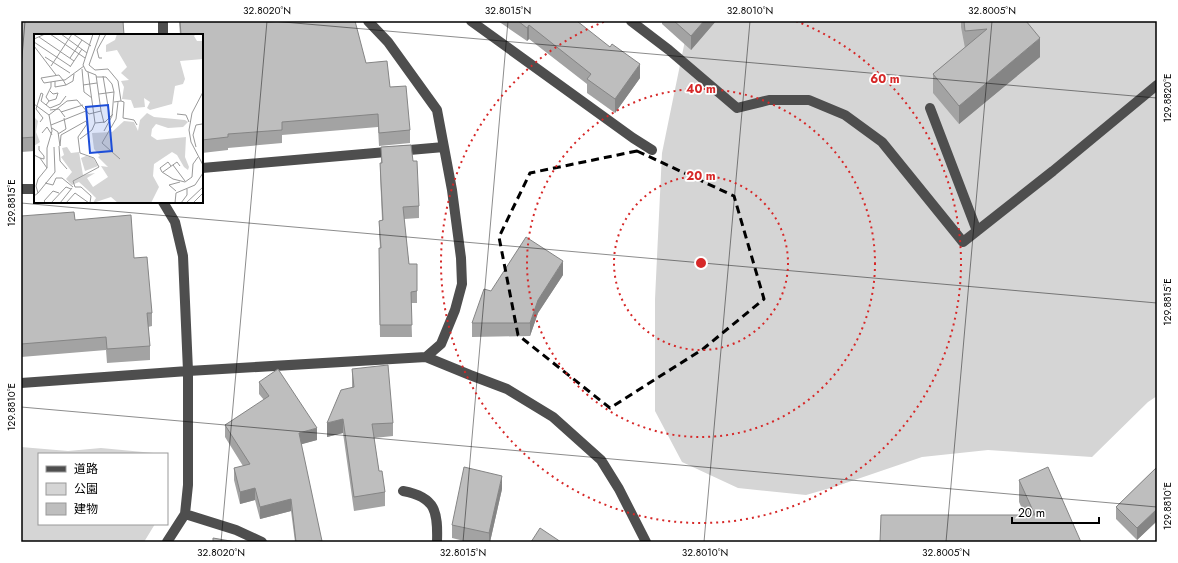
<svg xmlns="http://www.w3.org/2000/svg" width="1178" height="563" font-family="Jost,'Noto Sans JP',sans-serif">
<rect width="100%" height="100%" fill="#fff"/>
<!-- green -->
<path fill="#d5d5d5" d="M689,21H1157V396L1148,402L1092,457L988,450L922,457L834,487L806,495L738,488L682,462L655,411V299L662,153Z
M21,447L68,451L101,448L164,454H39V524H155L144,542H21Z"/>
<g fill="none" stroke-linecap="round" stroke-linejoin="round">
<!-- minor -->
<path stroke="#4e4e4e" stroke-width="10" d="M163,21V35
M471,21L633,138L652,150
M631,21L669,50L737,108L769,100H809L845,115L882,142L963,242L1053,171L1157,85
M930,108L977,231
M202,168L444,147
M21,189H35
M163,202L175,222L183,256L188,371V485L185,514L167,542
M426,357L470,375L507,389L553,417L601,460L619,489L646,542
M21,383L188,371L426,357L441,344L455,310L462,284L461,258L452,190L437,110L388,42L368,21
M403,491C436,497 438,512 437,542
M185,514L236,530L262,542"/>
</g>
<!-- wall -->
<path fill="#a3a3a3" d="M21,21L35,35V151L21,152Z
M179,21H268V22L366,63L390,87L410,130V143L379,146L378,127L282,135V143L228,148V150L202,153V35H180Z
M498,21H577L640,78L615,113L587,93V84L529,39L527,41Z
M662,21H716L691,50L662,24Z
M961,21H1026L1040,57L959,124L933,93V74L965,48L961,27Z
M381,147L413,161L419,206V218L404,219L409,264H417V303H411L412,337H380L379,260L380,248L379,232V221L382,220L380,175V163H381Z
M21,216L75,220L134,258L152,313V326L148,327L150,346V360L107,363L106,350L21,357Z
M563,275L538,313L530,336L472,337V323L491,291Z
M352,369L393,423V436L374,438L379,471L385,492V506L354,511L343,433L327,437L352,388Z
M259,382L317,440L301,444L322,542H295L291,511L260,519L255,500L240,504L234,480V468L243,466L225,437V425L264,400L259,394Z
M1157,467V521L1137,540L1116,519V507Z
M1019,480L1081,542L1025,515L1019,502Z
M502,489L490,542H468L452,538V525Z"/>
<!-- shaded-wall -->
<path fill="#858585" d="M704,21H716L691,50V36Z
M529,25V39L527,41V28Z
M1040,38V57L959,124V106Z
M640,64V78L615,113V99Z
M563,261V275L538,313L530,336V323L538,300Z
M343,419V433L327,437V423Z
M317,428V440L299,445V433Z
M502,476V489L490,542H489V533Z
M255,488V500L240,504V492Z
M291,499V511L260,519V507Z
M1157,509V521L1137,540V528Z"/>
<!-- building -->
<path fill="#bebebe" stroke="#858585" d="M21,21H123L124,35H35V137L21,138Z
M180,21H268V22L283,21H355L366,63L387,61L390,87L406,86L410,130L379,133L378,114L282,122V130L228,134V137L202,140V35H181Z
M518,21H577L610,47L612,44L640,64L615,99L587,79L591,74L529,25L527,28Z
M674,21H704L691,36Z
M964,21H1026L1040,38L959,106L933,74L987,29L965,31Z
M411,145L413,161H417L419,206L403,207L409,264H417V291L411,292L412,325H380L379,248H381L379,221L383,220L380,163H382L381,147Z
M74,212L75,220L131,215L134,258L147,257L152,313H147L150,346L107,349L106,337L21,344V216Z
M526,237L563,261L538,300L530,323H472L484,289L491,291Z
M388,365L393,423L372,424L379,471H382L385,492L354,497L343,419L327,423L341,390L354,387L352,369Z
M278,369L317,428L299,433L322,541L310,542H296L291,499L260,507L255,488L240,492L234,468L250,464L225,425L269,396L259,382Z
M464,467L502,476L489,533L452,525Z
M1048,467L1081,542H880L881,515H1035L1019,480Z
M1157,467V509L1137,528L1116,507Z
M540,528L561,542H531Z
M213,538L236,542H213Z"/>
<!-- marked area -->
<path fill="none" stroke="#000" stroke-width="3" stroke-dasharray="8 5" stroke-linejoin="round" d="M637,151L734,196L764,299L703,349L610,408L518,335L499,237L530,173Z"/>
<!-- ticks -->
<path fill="none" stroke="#000" stroke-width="1" stroke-opacity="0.45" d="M272,21L1157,98M21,69L25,21M21,203L1157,303M21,407L1157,507M221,542L267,21M463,542L508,21M704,542L750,21M946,542L992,21"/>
<!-- distance rings -->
<g fill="none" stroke="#d62828" stroke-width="2" stroke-dasharray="2 4">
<circle cx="701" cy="263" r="87"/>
<circle cx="701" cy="263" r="174"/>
<path d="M796 21A260 260 0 1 1 606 21"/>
</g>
<!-- overview -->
<g transform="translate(34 34)">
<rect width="169" height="169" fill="#fff"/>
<path d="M83,0H162L160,2L163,7H169V25L146,27L151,45L149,50L141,52L138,70L116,76L113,74L116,68L110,64L111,73L100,74L97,66L88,65L90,53L87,47L95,46L87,39L93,33L83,16L72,18V11L81,6ZM113,79L120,83L151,86L154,88L149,93L134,94L122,90L118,95L117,102L123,106L152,103L151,123L155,133L154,136L150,133L143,121L138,118L120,130L119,142L125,153L117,169H84L77,163L59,169L62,164L57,159L45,148L38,151L32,145L38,138L27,123L30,121L28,114L33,113L37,119L45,118L49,141L61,139L53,144L59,153L74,143L67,132L74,133L64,123L66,122L60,115L58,99L78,98L90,87L100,88L104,97L106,86ZM0,83L4,87L2,98L6,108L0,112ZM52,122L59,124L64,132L51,137L47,124Z" fill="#d5d5d5"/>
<path fill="none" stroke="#999" stroke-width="1" d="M16,0L51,24M27,0L53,19M39,0L57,12M66,0L55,31L61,36L74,35L84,47L87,67L80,68M5,3L40,27M0,5L11,0M0,8L36,32M0,12L22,41M11,23L36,39M36,24L48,6M68,24H65L63,16L72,0M17,32L38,0M36,33L48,15M48,35L50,58L58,64M54,38L61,89L71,88L79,80M69,42L76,84M62,43H72L78,50L80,58L78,82L70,97M21,47V53L32,51L39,47L40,40M32,51L29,46L25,41L7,44L10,49L29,46H31L50,32M49,51L63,49M169,58L158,79L155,96L157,108L169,131M65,60L80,58M15,67L12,63L17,53V48M87,67L90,68L89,84L100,86L103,91M84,68L82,85L68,109L86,125M0,70L15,81L18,97L13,114V134L4,145L2,152L4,159L0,162M12,71L15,67L22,65L24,59L19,60L16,57M16,76L25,75L31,83M67,77L70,89M27,78L49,71M143,80L152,81L155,88M15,81L33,67L43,66L55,80L67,77L62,41L52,37L49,31L59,0M169,82V98M6,88L9,84L2,75L7,59L9,60L7,67L16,74L26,70L32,62M17,91L52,77M18,94L24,98L26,112L27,101L52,87L53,90L44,103L46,119L60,124L65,133L39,147L41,153H47L57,162L56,169M8,99L13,93L18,101M24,100L32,95L30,84M46,105L58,96L61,89M5,112V116L10,122V125L6,124M25,112L26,127L33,135M162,113L159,101L162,91L168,90M0,121L6,124L13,134M139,131L151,147M137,132L134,128L126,134L128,138L139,145L151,148L158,143L159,130L164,123M129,138L143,128L146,132M11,149L19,151L22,144H28L39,153M142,157L135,151L146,148M4,159L21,138L20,113M12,169L10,167L19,157L25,159M17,169L32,153L37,155M26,169L38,154M32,169L41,159L55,169M141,169L142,159L161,151L169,139M147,169L153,161V155M152,169L169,153M159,169L169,159"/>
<path fill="#1d4ed8" fill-opacity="0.15" stroke="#1d4ed8" stroke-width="2" d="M74,71L78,117L56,119L52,73Z"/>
<rect width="169" height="169" fill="none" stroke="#000" stroke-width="2"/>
</g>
<circle cx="701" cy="263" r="6" fill="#d62828" stroke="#fff" stroke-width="2"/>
<g font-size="12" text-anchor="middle" font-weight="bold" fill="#d62828" stroke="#fff" stroke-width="3.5" stroke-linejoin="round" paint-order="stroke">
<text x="885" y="83">60 m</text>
<text x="701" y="93">40 m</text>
<text x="701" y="180">20 m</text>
</g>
<!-- border -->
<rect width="1178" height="563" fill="none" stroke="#ffffff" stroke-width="44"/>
<!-- legend -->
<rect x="38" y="453" width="130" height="72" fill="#ffffff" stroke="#999999"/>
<rect x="46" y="466" width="20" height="6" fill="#4e4e4e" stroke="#999999"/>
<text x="74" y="473" font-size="12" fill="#000000">道路</text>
<rect x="46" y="483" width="20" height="12" fill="#d5d5d5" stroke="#999999"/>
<text x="74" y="493" font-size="12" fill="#000000">公園</text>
<rect x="46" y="503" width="20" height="12" fill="#bebebe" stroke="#999999"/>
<text x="74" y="513" font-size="12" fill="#000000">建物</text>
<!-- scale -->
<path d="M1012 517v6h87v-6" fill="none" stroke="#000000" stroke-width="2"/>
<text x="1018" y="517" font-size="12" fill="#000000" stroke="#ffffff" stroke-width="3" paint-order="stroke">20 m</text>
<rect x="22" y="22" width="1134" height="519" fill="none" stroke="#000" stroke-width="1.5"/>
<g font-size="10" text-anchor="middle" fill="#000">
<text x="267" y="14">32.8020°N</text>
<text x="508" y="14">32.8015°N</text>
<text x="750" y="14">32.8010°N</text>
<text x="992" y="14">32.8005°N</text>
<text transform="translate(1167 98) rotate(-90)" y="4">129.8820°E</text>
<text transform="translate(11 203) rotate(-90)" y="4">129.8815°E</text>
<text transform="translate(1167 302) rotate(-90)" y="4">129.8815°E</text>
<text transform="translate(11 407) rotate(-90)" y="4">129.8810°E</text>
<text transform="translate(1167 506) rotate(-90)" y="4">129.8810°E</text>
<text x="221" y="556">32.8020°N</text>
<text x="463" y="556">32.8015°N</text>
<text x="705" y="556">32.8010°N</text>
<text x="946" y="556">32.8005°N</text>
</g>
</svg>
